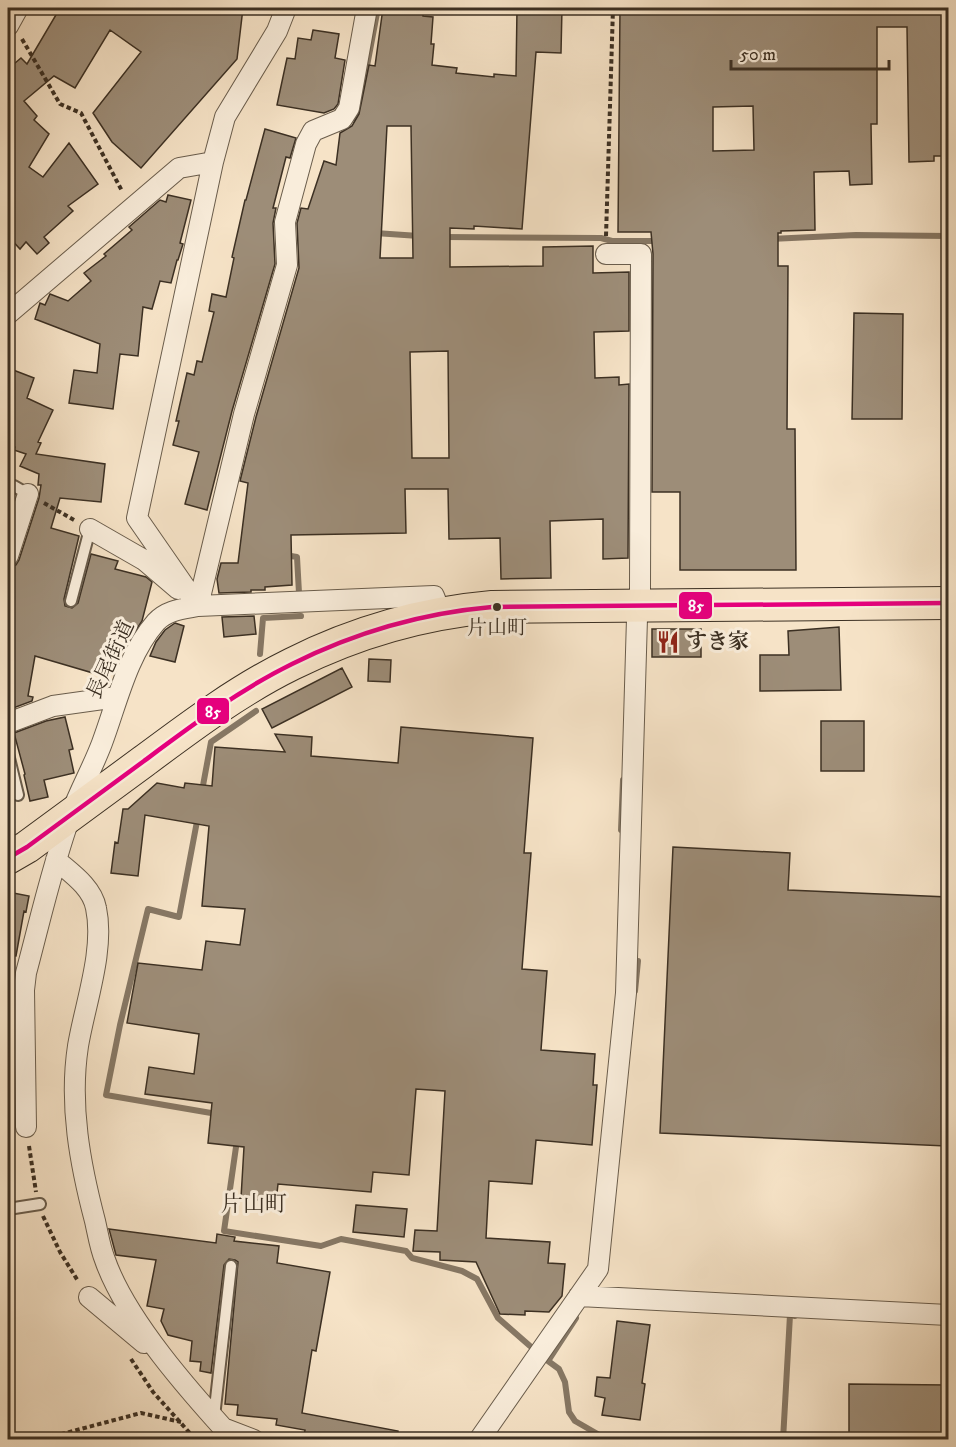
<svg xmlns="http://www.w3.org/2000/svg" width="956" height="1447" font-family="'IM FELL DW Pica','Noto Serif JP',serif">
<rect width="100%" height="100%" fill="#f6e3c7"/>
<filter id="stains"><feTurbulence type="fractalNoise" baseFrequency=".00333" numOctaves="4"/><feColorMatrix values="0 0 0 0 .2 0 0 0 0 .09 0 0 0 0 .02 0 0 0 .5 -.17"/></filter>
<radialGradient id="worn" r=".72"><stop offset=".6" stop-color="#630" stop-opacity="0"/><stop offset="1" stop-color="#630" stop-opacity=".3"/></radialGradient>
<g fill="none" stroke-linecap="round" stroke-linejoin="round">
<!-- stream -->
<path stroke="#867764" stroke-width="6" d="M356,124L378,8
M375,233L419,236
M444,237L601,238L612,241H658
M770,239L856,235L948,236
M285,555L297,557L299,593
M260,654L263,618L301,616
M202,791L211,742L256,711
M198,816L179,917L148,909L120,1025L106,1095L217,1114
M621,830L623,780
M635,991L638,961
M237,1140L224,1231L321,1246L341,1239L406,1251L412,1258L462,1271L477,1279L498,1318L530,1346
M544,1358L559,1369L565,1382L569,1412L575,1421L608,1440
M548,1361L576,1318
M783,1440L790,1315L795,1316"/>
</g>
<!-- building -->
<path fill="#9d8d78" stroke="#3c3023" stroke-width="1.5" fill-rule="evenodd" d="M60,8H243L237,59L141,168L112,142L93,113L141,52L110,30L75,88L54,76L24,101L37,116L34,120L49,134L29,167L43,177L69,143L98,184L68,206L73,211L44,237L49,243L37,254L26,242L20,249L8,236V69L21,58L27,64Z
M383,8L423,11V16L433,17L431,44H434L432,65L457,68L456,73L494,77V74L516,76L517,9L562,8L561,53L536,52L522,229L474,226V229L450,228V267L543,266V247L593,246V273L629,272V331L594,332L595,378L619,377V385L629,384L628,558L603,559V519L550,521L551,578L501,579L500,538L449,539L448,489H405L406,533L291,535L292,585L265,587V590H251V592L219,593L217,579L221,563H238L248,483L240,481L256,417L299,268L297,223L301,208L308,209L324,161L336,165L340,133L352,126L359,114L369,65L375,66ZM387,126H411L413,258H380ZM448,351L449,458H412L410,352Z
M620,8H948V156H934V161L909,162L907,27H877V124H871L872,184L850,185L849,171L814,172L815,230L781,231V233H778V266H788L787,429H795L796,570H680V492H652L653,254L651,232H618ZM753,106L754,150L713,151V107Z
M313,30L339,34L335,58L345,60L338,104L334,109L324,113L277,105L287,58L295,59L298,38L311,40Z
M265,129L296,138L290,158L286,157L273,208H276L273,223L275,264L232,411L207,510L185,504L199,452L173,445L179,421H176L187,373L194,375L197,361L202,362L214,312L209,311L212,294L226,297L234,258L232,257L245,200H246Z
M168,195L191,200L180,243L183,244L178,260H177L171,283L160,281L152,309L143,307L138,356L120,354L113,409L69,403L74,370L97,373L100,344L35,319L40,303L45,305L50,294L68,301L91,281L84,273L106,256L104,254L132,230L129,227L160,200L166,202Z
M854,313L903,314L902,419H852Z
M8,368L34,378L27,398L53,410L38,442L41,443L36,454L105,464L101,502L60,498L51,528L79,536L64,599L65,606L72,608L78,603L91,554L118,561L115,569L146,577L152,582L142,621L129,641L120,638L109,675L94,671L93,673L35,656L28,696L33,697L32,701L8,710V625L11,607H8V568L16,565L19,560L39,498L41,485H38L39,474L20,466L26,454L14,450L15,447L8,443Z
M254,616L256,634L224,637L222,617Z
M175,623L184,626L175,662L150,656L156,642L165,630Z
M839,627L841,690L760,691V655H789L788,631Z
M652,629H701V657H652Z
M369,659L391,660L390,682L368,681Z
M342,668L352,687L272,728L262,709Z
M65,717L73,749L69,750L74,773L44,780L48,797L30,801L24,775L25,774L14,733L46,721Z
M821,721H864V771H821Z
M401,727L533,738L524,853H531L522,969L547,971L541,1050L595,1054L593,1085H597L592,1145L536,1140L532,1184L489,1181L486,1238L550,1242L548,1263L565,1264L562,1296L549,1312L525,1311V1315L500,1314L476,1262L440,1260V1252L413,1251L415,1230L437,1231L445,1091L416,1089L409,1175L373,1172L371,1192L278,1184L276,1202L241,1198L244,1147L208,1143L212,1103L145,1094L149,1067L194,1074L199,1034L127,1023L138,963L202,970L206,941L240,945L245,909L202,906L209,826L145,815L138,876L111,873L115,842L118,843L123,809H128L157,783L184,788L185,783L212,786L215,747L285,752L275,734L312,737L311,756L398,763Z
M673,847L790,853L788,890L948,897V1096L946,1146L660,1133Z
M8,892L29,896L26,912L24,911L16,956L8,955Z
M356,1205L407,1209L404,1237L353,1232Z
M109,1229L216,1243L217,1234L235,1237L234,1241L279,1246L277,1263L330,1272L316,1351L312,1350L302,1413L398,1431L397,1440H303L305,1430L276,1425L277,1419L237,1415L238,1405L225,1404L238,1262L235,1260L229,1259L224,1265L211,1373L200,1371L201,1362L190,1361L192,1341L168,1335L161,1321L164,1309L147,1306L156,1260L116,1255Z
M617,1321L650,1325L642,1383L645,1384L640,1420L602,1415L605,1398L595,1396L597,1377L610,1378Z
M849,1384L948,1385V1440H849Z"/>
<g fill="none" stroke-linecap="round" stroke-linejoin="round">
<!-- service casing -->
<g stroke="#6a5d4c" stroke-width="14">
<path id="service" d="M14,486L28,494
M71,601L90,529
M8,754L18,795
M8,1209L40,1204
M214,1417L231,1266"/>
</g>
<!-- minor casing -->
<g stroke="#6a5d4c" stroke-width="22">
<path id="minor" d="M8,26L18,8
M8,314L179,168L213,162
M90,529L144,560L178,589
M8,556L28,494
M198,606L137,518L213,162L225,117L277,31L286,8
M198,606L244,414L287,265L285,222L306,144L313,131L342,119L349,108L367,8
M8,723L53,706L117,697
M56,860C71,873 92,887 96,908C105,950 85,1004 78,1046C69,1105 80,1164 95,1221C98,1234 100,1248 105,1260C126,1320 191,1393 234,1440
M24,990L26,1127
M8,995L24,990L26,973C40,921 52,866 71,814C80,790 93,767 102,743C117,703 127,655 156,622C167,610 182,609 198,606L434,596L441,614
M579,1296L948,1315
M89,1297L144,1343
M223,1428L254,1440
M479,1440L598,1269L626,993L637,618L640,589L641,254H606"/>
</g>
<!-- primary casing -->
<g stroke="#3c3023" stroke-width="34">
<path id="primary" d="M8,858L27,847C66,818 105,790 144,761C191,726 239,690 292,664C354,633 423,613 492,607L948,603"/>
</g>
<!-- path -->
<path stroke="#3c3023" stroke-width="4" stroke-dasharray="4.5 3" stroke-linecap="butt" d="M22,39L60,104L81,113L122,191
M606,236L613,8
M44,503L74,520
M29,1146L36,1192
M43,1216L60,1252L78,1281
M131,1359L153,1392L196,1440
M39,1440L141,1413L181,1422"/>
<!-- service -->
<use href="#service" stroke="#f9eddb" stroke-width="10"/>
<!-- minor -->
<use href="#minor" stroke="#f9eddb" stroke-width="20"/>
<!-- primary -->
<use href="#primary" stroke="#f6e3c7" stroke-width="32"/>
<!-- bus-1 casing -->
<g stroke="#f9eddb" stroke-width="9">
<path id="bus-1" d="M8,858L27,847C66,818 105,790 144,761C191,726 239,690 292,664C354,633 423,613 492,607L948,603"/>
</g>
<!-- bus-1 -->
<use href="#bus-1" stroke="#e5007d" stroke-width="4.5"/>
</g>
<!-- icons -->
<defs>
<g id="restaurant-bare" transform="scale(1.8)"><path d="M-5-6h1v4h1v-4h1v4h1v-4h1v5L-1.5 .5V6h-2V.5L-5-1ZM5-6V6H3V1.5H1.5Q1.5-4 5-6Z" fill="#8f2418" stroke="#f9eddb" stroke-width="2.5" paint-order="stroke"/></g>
</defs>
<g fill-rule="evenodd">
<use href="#restaurant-bare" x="668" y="642"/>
</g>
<!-- markers -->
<circle fill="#3c3023" stroke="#f9eddb" stroke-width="2" cx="497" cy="607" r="5"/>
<g text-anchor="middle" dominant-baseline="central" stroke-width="6" stroke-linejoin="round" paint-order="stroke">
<!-- bus labels -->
<g font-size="20" fill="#3c3023" stroke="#f9eddb">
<text x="497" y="628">片山町</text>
</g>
<!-- poi labels -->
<g font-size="21" font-weight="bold" fill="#3c3023" stroke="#f9eddb" text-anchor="start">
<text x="686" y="642">すき家</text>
</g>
<!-- street labels -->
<g font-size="21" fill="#3c3023" stroke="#f9eddb">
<text transform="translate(111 660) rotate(-65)">長尾街道</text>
</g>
<!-- neighbourhood labels -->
<g font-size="22" fill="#3c3023" stroke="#f9eddb">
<text x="254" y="1204">片山町</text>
</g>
</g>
<g stroke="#f9eddb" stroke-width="2">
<rect x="678" y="591" width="35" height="29" rx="6" fill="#e5007d"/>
<rect x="196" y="697" width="34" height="28" rx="6" fill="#e5007d"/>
</g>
<g font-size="16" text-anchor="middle" font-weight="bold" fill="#fff">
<text x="696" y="611">85</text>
<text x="213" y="717">85</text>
</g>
<!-- margin -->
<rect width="956" height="1447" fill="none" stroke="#f6e3c7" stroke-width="30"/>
<rect x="9" y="9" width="938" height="1429" fill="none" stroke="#3c3023" stroke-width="3"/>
<rect x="15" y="15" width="926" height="1417" fill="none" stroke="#3c3023" stroke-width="1.5"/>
<!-- scale -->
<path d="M731 60v9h158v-9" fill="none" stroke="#3c3023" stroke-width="3"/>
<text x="740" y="60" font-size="18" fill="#3c3023" stroke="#f9eddb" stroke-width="4.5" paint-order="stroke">50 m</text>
<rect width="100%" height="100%" filter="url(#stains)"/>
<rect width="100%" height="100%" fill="url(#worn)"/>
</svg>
